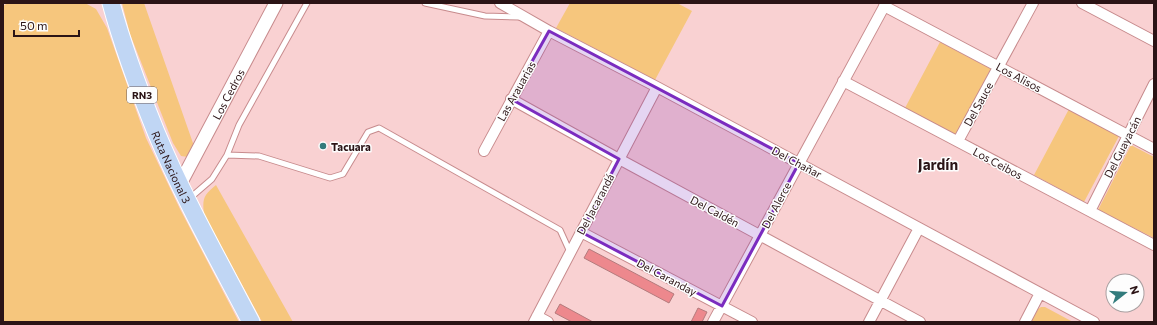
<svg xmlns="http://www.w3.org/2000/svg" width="1157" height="325" font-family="Commissioner,sans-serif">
<rect width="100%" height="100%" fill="#f9d1d2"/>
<!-- green -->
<path fill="#f6c67d" d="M8,3H85L96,9L107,28L146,138L180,209L239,322H3V6Z
M122,3H144L194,146L188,157L181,156L173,143L130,34Z
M570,3H677L692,11L655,80L556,28Z
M940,42L991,69L956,135L905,108Z
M1069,109L1119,136L1084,202L1034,175Z
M1131,145L1154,157V238L1098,210Z
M216,185L293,322H262L204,214C202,198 204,195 216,185Z
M1041,307H1045L1073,322H1031L1038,309Z"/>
<!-- building -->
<path fill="#ed888d" stroke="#b47a7c" d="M589,249L674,294L669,303L584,258Z
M560,304L593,322H572L555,313Z
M698,308L707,312L702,322H691Z"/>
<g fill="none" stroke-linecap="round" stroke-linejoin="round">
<!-- service casing -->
<g stroke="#c78b8d" stroke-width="7">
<path id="service" d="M425,3L485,16L520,17
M227,155L239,125L307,3
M190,198L212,179L227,155L259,156L330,178L343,174L368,132L379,128L560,230L570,252"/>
</g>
<!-- minor casing -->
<g stroke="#c78b8d" stroke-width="12">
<path id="minor" d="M500,3L549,31L657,87L1094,322
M1082,3L1154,41
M884,6L1154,149
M843,81L1154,245
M511,99L619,159L920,322
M958,141L1033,3
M484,151L549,31
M1090,211L1154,84
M581,232L752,322
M537,316L548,322
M534,322L657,87
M713,322L886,3
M869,322L919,228
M1025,322L1040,293"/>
</g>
<!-- tertiary casing -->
<g stroke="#c78b8d" stroke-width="15">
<g id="tertiary">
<path id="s1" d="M180,184L276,3"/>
</g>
</g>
<!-- trunk casing -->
<g stroke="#fff" stroke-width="19">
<g id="trunk">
<path id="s2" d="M111,3C123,47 139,90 156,132C183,197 218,259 251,322"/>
</g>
</g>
<!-- service -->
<use href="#service" stroke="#fff" stroke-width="5"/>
<!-- minor -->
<use href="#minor" stroke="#fff" stroke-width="10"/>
<!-- tertiary -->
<use href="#tertiary" stroke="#fff" stroke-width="13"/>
<!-- trunk -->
<use href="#trunk" stroke="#c0d6f4" stroke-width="17"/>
</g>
<!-- marked area -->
<path fill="#7b2cbf" fill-opacity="0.2" stroke="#7b2cbf" stroke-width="3" stroke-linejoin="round" d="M549,31L799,163L722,306L581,232L619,159L511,99Z"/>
<!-- markers -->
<circle fill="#327b7c" stroke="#fdfdfd" stroke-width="1.5" cx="323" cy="146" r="4"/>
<g text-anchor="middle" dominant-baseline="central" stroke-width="3" stroke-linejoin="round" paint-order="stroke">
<!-- shield labels -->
<rect fill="#fdfdfd" stroke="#6a5a5b" stroke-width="1" x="127" y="87" width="30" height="16" rx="3"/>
<g font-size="10" font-weight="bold" fill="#2b1416">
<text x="142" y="95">RN3</text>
</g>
<!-- street labels -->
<g font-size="11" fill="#2b1416" stroke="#fdfdfd">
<text transform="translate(1019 77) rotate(28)">Los Alisos</text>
<text transform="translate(516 91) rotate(-61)">Las Arauarias</text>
<text stroke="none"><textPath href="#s1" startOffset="102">Los Cedros</textPath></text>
<text transform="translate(978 104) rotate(-61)">Del Sauce</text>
<text transform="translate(1122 147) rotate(-63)">Del Guayacán</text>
<text transform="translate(797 162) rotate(28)">Del Chañar</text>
<text transform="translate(998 163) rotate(28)">Los Ceibos</text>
<text stroke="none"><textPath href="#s2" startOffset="175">Ruta Nacional 3</textPath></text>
<text transform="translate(595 204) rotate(-62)">Del Jacarandá</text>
<text transform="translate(776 205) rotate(-62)">Del Alerce</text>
<text transform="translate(715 211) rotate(28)">Del Caldén</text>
<text transform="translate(667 277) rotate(28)">Del Caranday</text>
</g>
<!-- poi labels -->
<g font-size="11" font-weight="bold" fill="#2b1416" stroke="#fdfdfd" text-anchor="start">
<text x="331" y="146">Tacuara</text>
</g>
<!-- district labels -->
<g font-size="15" font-weight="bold" fill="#2b1416" stroke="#fdfdfd">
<text x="938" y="164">Jardín</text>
</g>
</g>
<!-- border -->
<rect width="1157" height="325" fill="none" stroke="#2b1416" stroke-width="8"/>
<!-- north arrow -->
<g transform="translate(1125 293) rotate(73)"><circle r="19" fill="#fdfdfd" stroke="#a9a0a1"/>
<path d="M0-3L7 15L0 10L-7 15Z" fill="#327b7c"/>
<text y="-6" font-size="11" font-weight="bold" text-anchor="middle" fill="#2b1416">N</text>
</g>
<!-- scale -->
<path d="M14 30v6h65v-6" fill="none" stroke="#2b1416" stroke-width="2"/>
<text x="20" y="30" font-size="12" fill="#2b1416" stroke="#fdfdfd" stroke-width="3" paint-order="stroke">50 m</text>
</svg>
